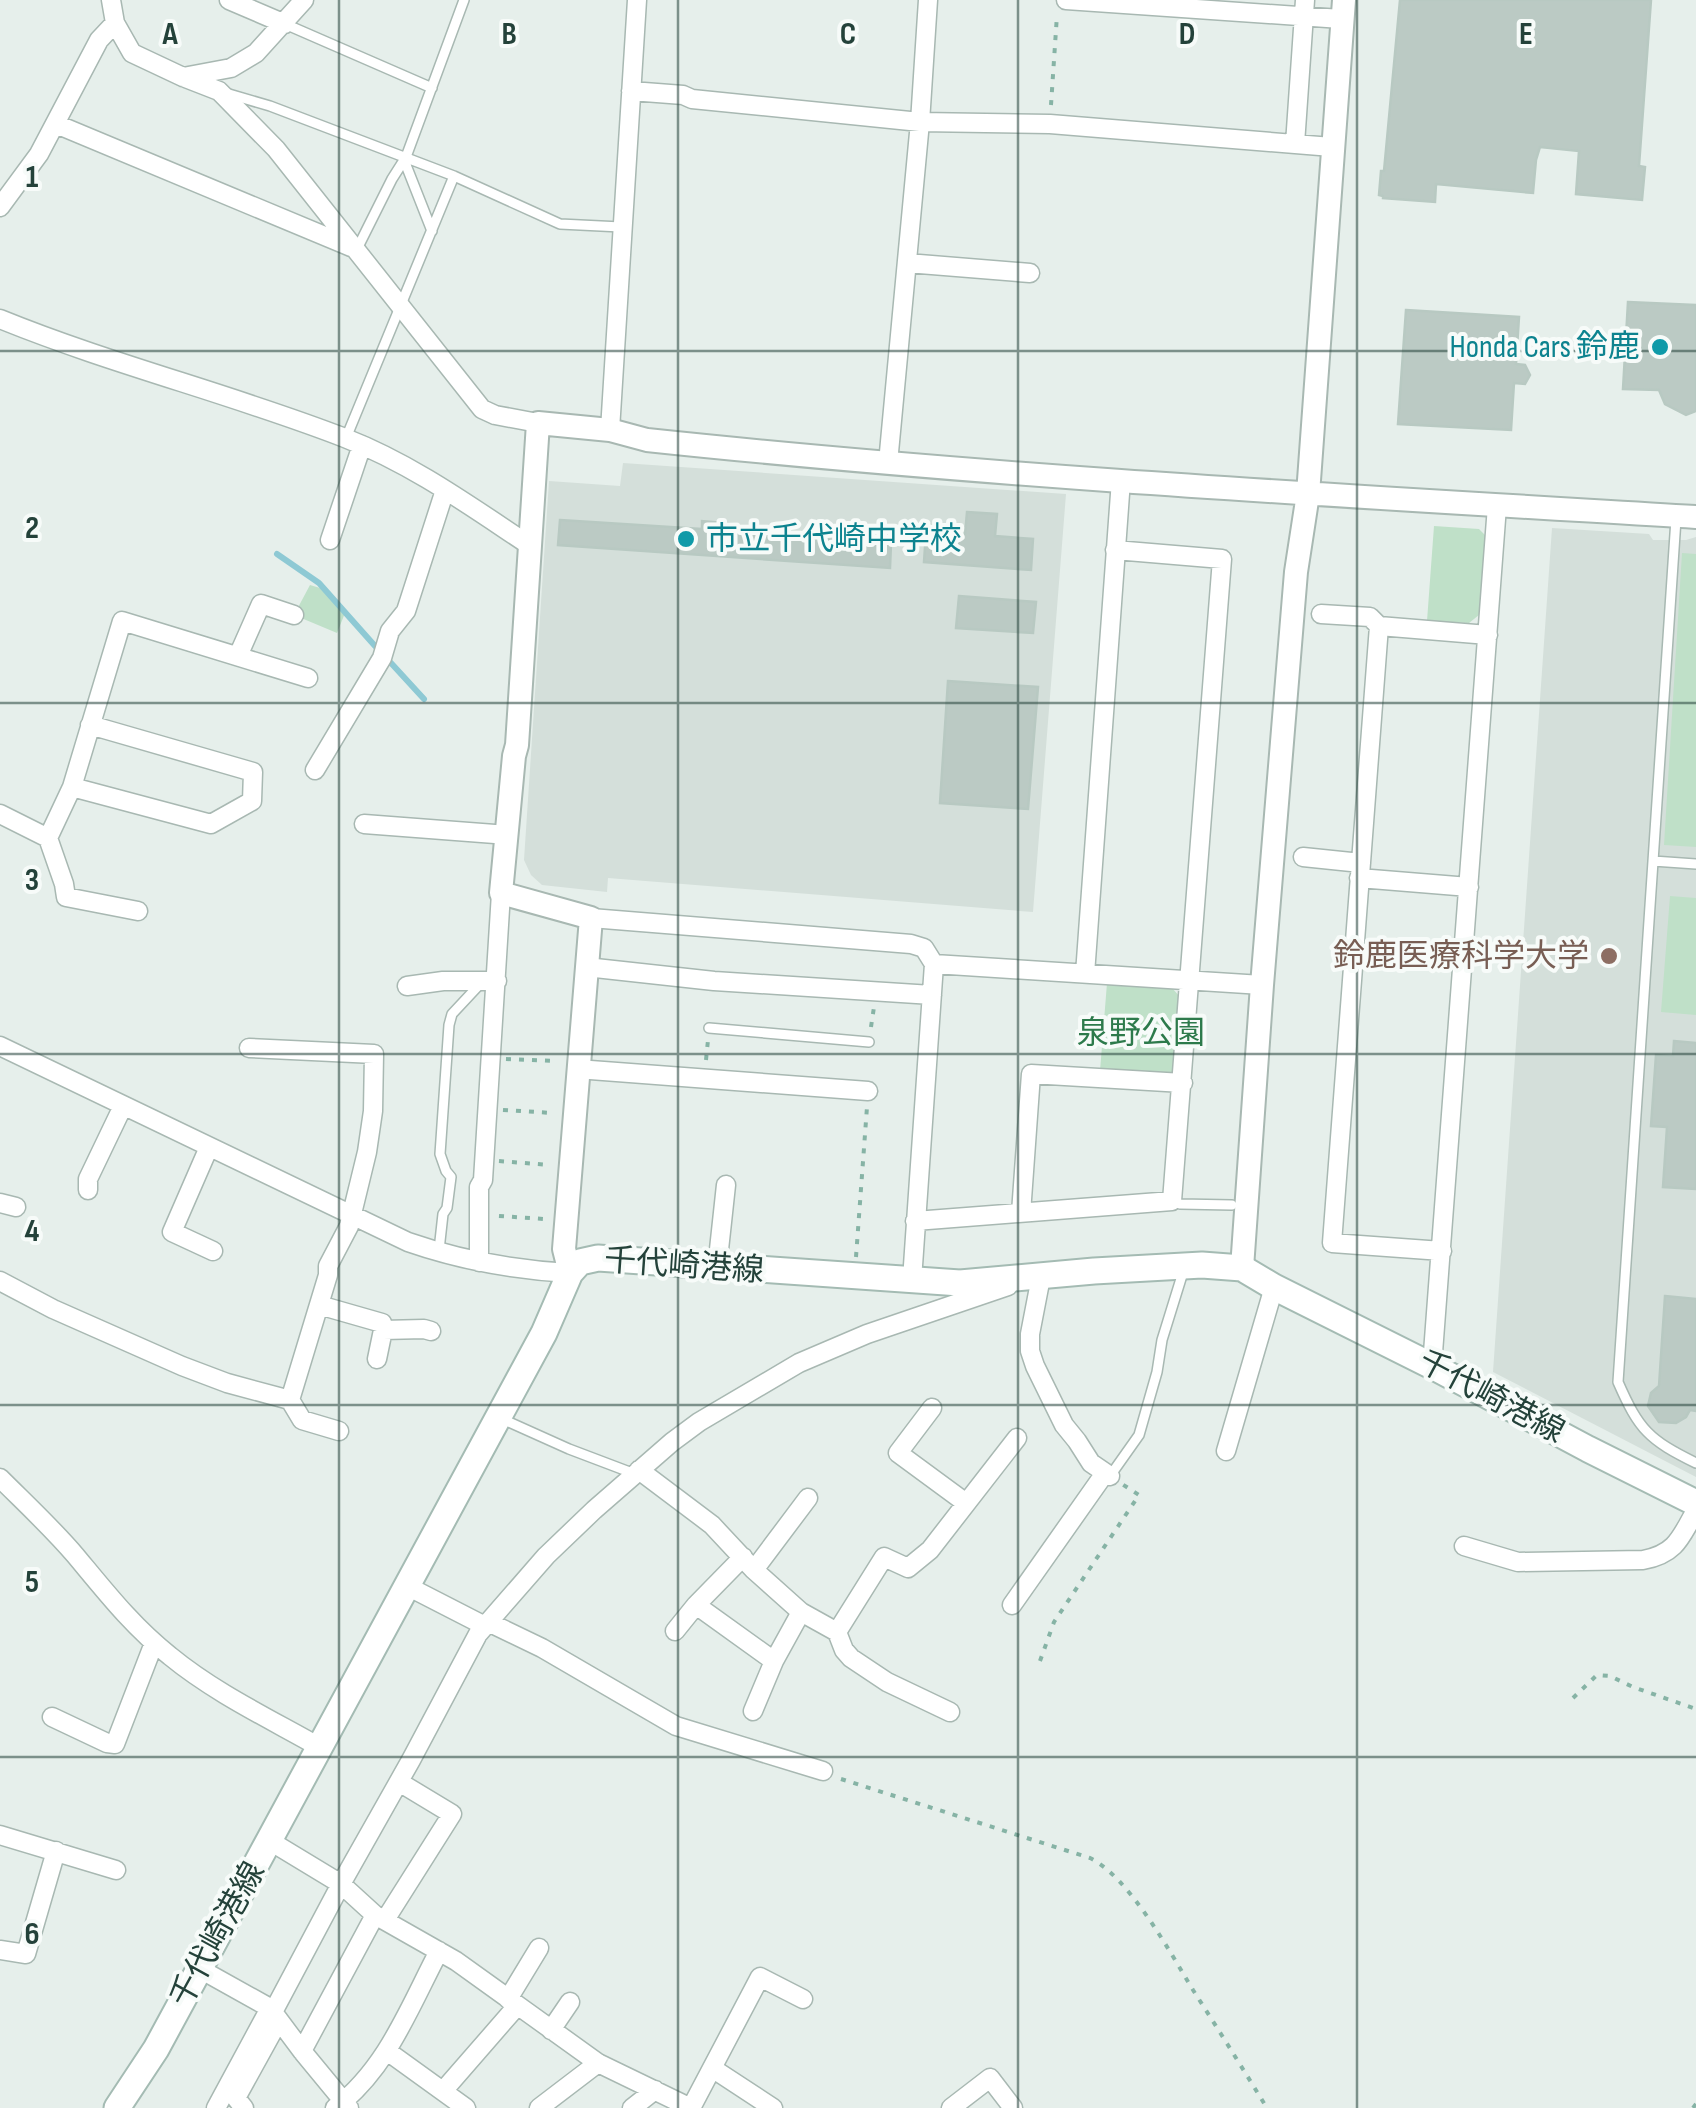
<svg xmlns="http://www.w3.org/2000/svg" width="1696" height="2108" font-family="'Sofia Sans Condensed','Noto Sans JP',sans-serif">
<rect width="100%" height="100%" fill="#e6efeb"/>
<!-- built -->
<path fill="#d4dfda" d="M623,463L1066,494L1033,912L608,878L607,892L542,885L531,875L524,860L549,481L620,486Z
M1552,528L1649,534L1653,540H1686L1696,537V1477L1493,1372Z"/>
<!-- green -->
<path fill="#bfe0c8" d="M1434,526L1479,529L1486,536L1479,615L1469,623L1427,621Z
M1682,553L1696,554V847L1664,845Z
M310,585L320,588L345,613L337,633L294,615Z
M1670,896L1696,898V1015L1661,1012Z
M1107,983L1172,988L1181,998L1177,1067L1168,1075L1100,1071Z"/>
<g fill="none" stroke-linecap="round" stroke-linejoin="round">
<!-- stream -->
<path stroke="#8ec9d4" stroke-width="6" d="M277,554L319,583L375,646
M391,663L424,699"/>
</g>
<!-- building -->
<path fill="#bbcac4" stroke="#b8c9c2" stroke-width="2.5" d="M1400,0H1651L1639,166L1645,167L1642,200L1576,194L1579,151L1540,147L1536,160L1533,193L1436,184L1435,202L1383,198V196L1379,195L1381,171H1384Z
M1628,302L1696,305V411L1686,415L1665,404L1659,390L1623,389Z
M1406,310L1519,317L1516,364L1525,365L1530,375L1525,384L1514,383L1511,430L1398,424Z
M967,512L997,514L995,536L1033,539L1031,570L924,562L926,532L965,535Z
M560,520L702,529V521L736,524V533L891,544L890,568L558,545Z
M959,596L1036,602L1033,633L956,628Z
M948,681L1038,687L1028,809L940,803Z
M1674,1041L1696,1043V1189L1663,1187L1667,1127L1651,1126L1656,1055L1673,1056Z
M1665,1296L1696,1299V1411L1690,1410L1686,1417L1676,1423L1659,1422L1648,1406L1651,1393L1659,1386Z"/>
<g fill="none" stroke-linecap="round" stroke-linejoin="round">
<!-- service casing -->
<g stroke="#a8b8b2" stroke-width="12">
<path id="service" d="M285,24L432,88
M229,94L270,106L454,176L560,224L621,227
M404,160L432,231
M357,249L392,179L406,157L464,0
M346,438L454,176
M1676,519L1618,1382C1639,1430 1649,1440 1696,1463
M1653,861L1696,864
M709,1028L869,1042
M1172,1201L1180,1204L1232,1205
M439,1250L443,1214L447,1208L451,1177L446,1171L440,1154L449,1025L452,1014L481,983
M502,1419L569,1449L635,1474
M1110,1476L1139,1435L1157,1372L1162,1340L1184,1269"/>
</g>
<!-- minor casing -->
<g stroke="#a8b8b2" stroke-width="21">
<path id="minor" d="M111,0L115,23L132,53L183,77L219,91L276,149L482,409L495,415L538,423
M229,0L285,24
M1066,0L1341,19
M183,77L231,68L256,53L304,0
M631,91L683,95L692,99L920,122L1050,124L1332,147
M56,124L351,247
M1295,144L1305,0
M0,207L39,154L99,40L115,23
M907,263L1030,273
M0,319C113,365 232,394 345,438C412,464 470,506 529,545
M610,430L637,0
M888,463L920,122L928,0
M330,540L362,445
M1321,614L1370,617L1379,626
M238,656L261,604L294,615
M315,770L382,658L390,631L406,611L445,490
M72,787L211,824L252,801L253,772L90,725
M0,814L48,838L72,787L122,621L308,678
M364,824L508,835
M48,838L64,884L66,897L138,911
M1303,857L1361,863
M1359,878L1469,887
M591,918L911,944L924,948L934,964
M586,967L714,981L932,995
M1085,974L1121,480
M407,986L443,981H497
M0,1046L408,1242C460,1260 515,1270 570,1273
M249,1048L374,1054L373,1111L367,1152L349,1226L328,1266V1275L290,1400
M577,1069L868,1091
M209,1147L172,1232L213,1251
M88,1190V1179L123,1106
M0,1203L16,1207
M1021,1213L1031,1074L1183,1083
M915,1221L1172,1201L1222,559L1115,550
M1442,1251L1332,1243L1379,626L1488,635
M479,1262V1187L483,1180L501,893
M717,1268L726,1185
M1041,1277L1030,1334V1351L1035,1366L1064,1425L1077,1441L1091,1463L1110,1476
M912,1280L934,964L1262,985
M0,1281L53,1309L182,1366L227,1383L290,1400L302,1420L339,1431
M319,1305L382,1323L383,1330L424,1329L431,1331
M377,1359L383,1330
M1432,1366L1497,506
M932,1408L898,1453L966,1503
M1226,1451L1274,1287
M639,1470L712,1525L754,1570L801,1612L837,1632L844,1650L851,1658L887,1682L950,1712
M0,1478C25,1503 52,1528 75,1555C105,1591 133,1627 170,1656C215,1693 270,1719 321,1748
M1464,1546L1518,1562L1643,1560C1676,1554 1681,1537 1696,1510
M743,1557L696,1605L774,1661
M754,1570L808,1498
M407,1586L485,1626
M1012,1605L1105,1473
M488,1622L542,1648L676,1726L823,1771
M675,1631L696,1605
M837,1632L884,1557L908,1568L930,1550L1017,1438
M753,1711L774,1661L801,1612
M52,1717L107,1743L115,1744L154,1643
M0,1835L116,1870
M270,1841L341,1884L375,1915L456,1961L598,2063L691,2108L760,1977L803,1999
M385,1920L452,1814L399,1782
M0,1950L26,1954L56,1851
M200,1969L270,2008L302,2051L349,2108
M508,1999L539,1948
M273,2012L341,1884L411,1760L478,1634L546,1556L594,1510L672,1442L699,1422L799,1363L867,1334L1008,1286
M551,2030L570,2002
M302,2051L375,1915
M387,2051L466,2108
M712,2068L773,2108
M443,2091L517,2006
M216,2108L270,2008
M244,2108L236,2098L279,2020
M335,2108C387,2069 410,2006 439,1951
M539,2108L598,2063
M632,2108L655,2090
M951,2108L990,2078L1013,2108"/>
</g>
<!-- tertiary casing -->
<g stroke="#a8b8b2" stroke-width="26">
<path id="tertiary" d="M1242,1268L1262,985L1296,572L1308,494L1344,0
M570,1273L564,1249L591,918L501,893L514,756L517,745L538,423L610,430L647,440C995,477 1346,496 1696,517"/>
</g>
<!-- secondary casing -->
<g stroke="#a4bbb3" stroke-width="29">
<path id="secondary" d="M117,2108L156,2049L544,1333L570,1273L580,1262L598,1258L960,1283L1094,1271L1202,1265L1242,1268L1274,1287L1432,1366L1588,1449L1696,1503"/>
</g>
<!-- path -->
<path stroke="#86b3a5" stroke-width="4" stroke-dasharray="5 8" stroke-linecap="butt" d="M1051,105L1057,15
M871,1027L874,1007
M506,1059L557,1061
M706,1060L708,1040
M503,1110L553,1113
M499,1161L550,1165
M499,1216L544,1219
M856,1257L867,1107
M1040,1661L1054,1622L1139,1495L1122,1484
M1573,1698L1597,1675L1610,1676L1633,1687L1696,1709
M841,1779L1090,1858C1129,1877 1170,1952 1193,1990C1218,2029 1243,2069 1267,2108
M1693,2108L1696,2104"/>
<!-- service -->
<use href="#service" stroke="#fff" stroke-width="9"/>
<!-- minor -->
<use href="#minor" stroke="#fff" stroke-width="18"/>
<!-- tertiary -->
<use href="#tertiary" stroke="#fff" stroke-width="22"/>
<!-- secondary -->
<use href="#secondary" stroke="#fff" stroke-width="25"/>
</g>
<!-- grid -->
<path fill="none" stroke="#24423a" stroke-width="2.5" stroke-opacity="0.55" d="M339,0V2108M678,0V2108M1018,0V2108M1357,0V2108M0,351H1696M0,703H1696M0,1054H1696M0,1405H1696M0,1757H1696"/>
<!-- markers -->
<g fill="#0f9aa8" stroke="#f7fbf9" stroke-width="4">
<circle cx="1660" cy="347" r="10"/>
<circle cx="686" cy="539" r="10"/>
</g>
<circle fill="#8d6e63" stroke="#f7fbf9" stroke-width="4" cx="1609" cy="956" r="10"/>
<g text-anchor="middle" dominant-baseline="central" stroke-width="8" stroke-linejoin="round" paint-order="stroke">
<!-- culture labels -->
<g font-size="32" fill="#0d838f" stroke="#f7fbf9" text-anchor="end">
<text x="1640" y="347">Honda Cars 鈴鹿</text>
<text x="706" y="539" text-anchor="start">市立千代崎中学校</text>
</g>
<!-- education labels -->
<g font-size="32" fill="#785e54" stroke="#f7fbf9" text-anchor="end">
<text x="1589" y="956">鈴鹿医療科学大学</text>
</g>
<!-- park labels -->
<g font-size="32" fill="#2d7a4b" stroke="#f7fbf9">
<text x="1141" y="1033">泉野公園</text>
</g>
<!-- street labels -->
<g font-size="32" fill="#24423a" stroke="#f7fbf9">
<text transform="translate(684 1266) rotate(4)">千代崎港線</text>
<text transform="translate(1491 1397) rotate(28)">千代崎港線</text>
<text transform="translate(218 1935) rotate(-61)">千代崎港線</text>
</g>
</g>
<g font-size="32" text-anchor="middle" font-weight="bold" fill="#24423a" stroke="#f7fbf9" stroke-width="8" stroke-linejoin="round" paint-order="stroke">
<text x="170" y="44">A</text>
<text x="509" y="44">B</text>
<text x="848" y="44">C</text>
<text x="1187" y="44">D</text>
<text x="1526" y="44">E</text>
<text x="32" y="187">1</text>
<text x="32" y="538">2</text>
<text x="32" y="890">3</text>
<text x="32" y="1241">4</text>
<text x="32" y="1592">5</text>
<text x="32" y="1944">6</text>
</g>
</svg>
